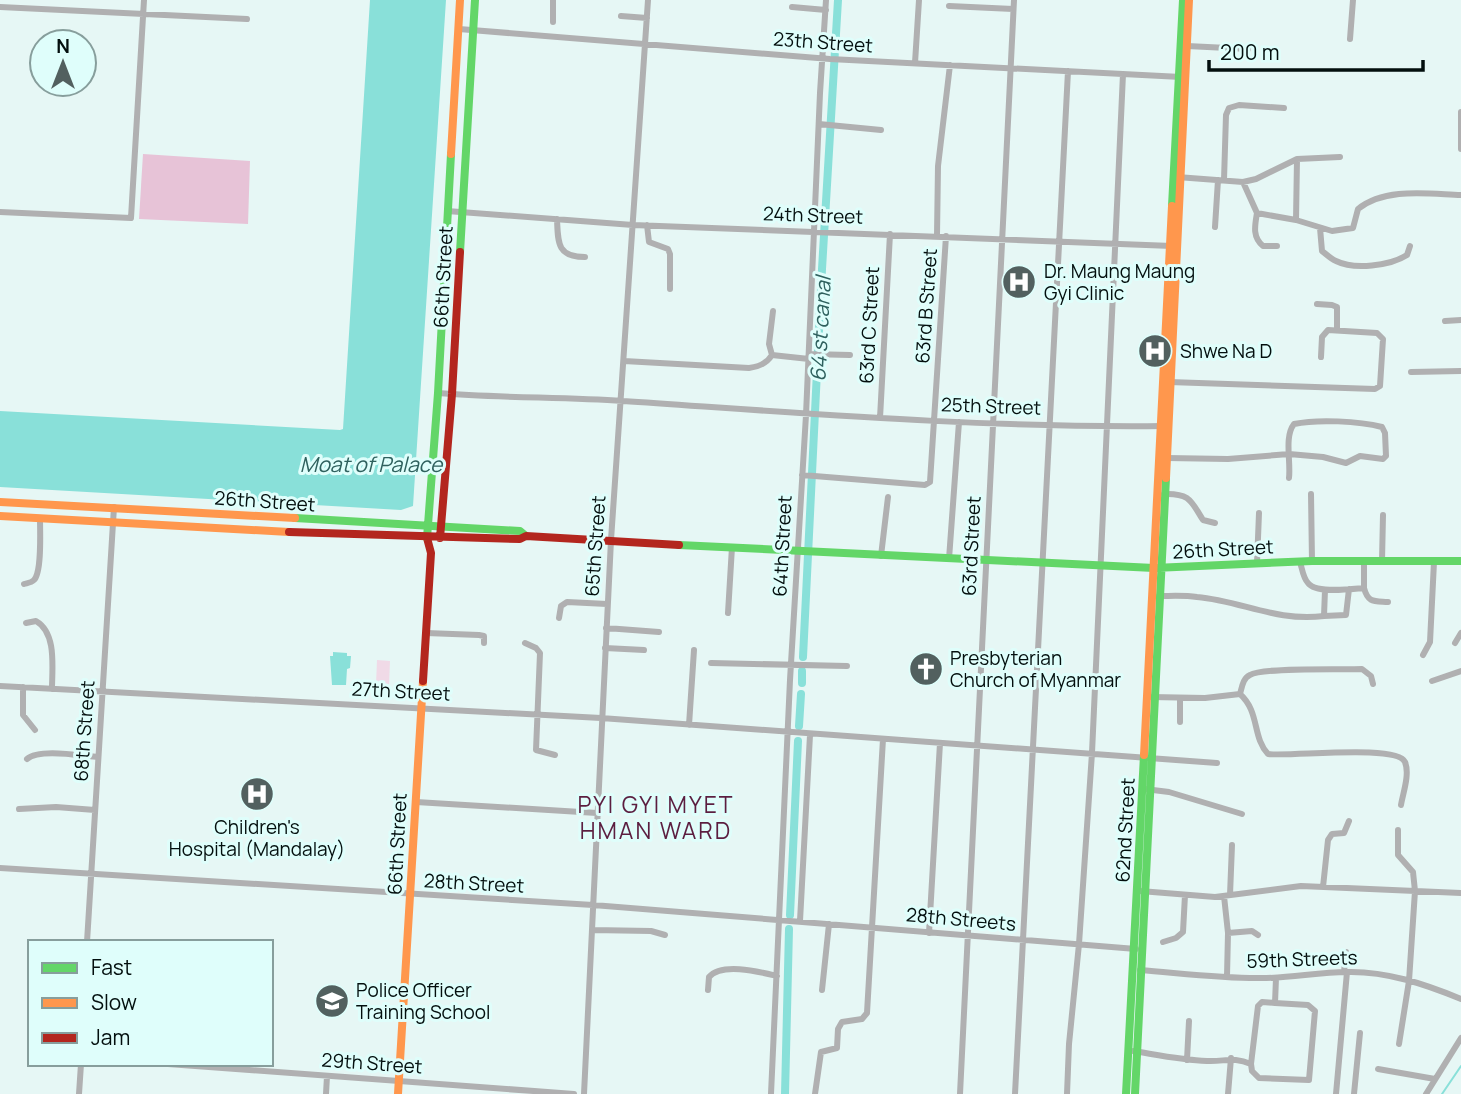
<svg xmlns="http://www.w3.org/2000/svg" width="1461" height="1094" font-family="Manrope,sans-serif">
<rect width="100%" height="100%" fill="#e6f7f5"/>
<!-- green -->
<path fill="#f0dae7" d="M377,660L390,661L389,685H376Z"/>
<!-- forest -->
<path fill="#e7c3d7" d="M143,154L250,161L248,224L139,219Z"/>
<!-- water -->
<path fill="#89e0d9" d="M370,0H446L413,506L401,510L0,487V411L340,430L343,429Z
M333,652L347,653V656H351L350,668L347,669L346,685H332L330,656H333Z"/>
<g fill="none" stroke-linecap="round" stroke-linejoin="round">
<!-- stream -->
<path stroke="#89e0d9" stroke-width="2" d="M1442,1094L1461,1066"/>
<!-- canal -->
<path stroke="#89e0d9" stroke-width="8" d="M803,657L822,269L838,0
M802,683V671
M799,726L801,694
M790,915L798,741
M785,1094L789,929"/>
<!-- street -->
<path stroke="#b0b0b1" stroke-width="6" d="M949,6L1013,9
M0,7L247,19
M792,7L826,10
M621,16L647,18
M553,22V0
M459,29L830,59L1181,77
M1350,39L1353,0
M1187,46L1248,49
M915,63L919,0
M1461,112V149
M819,124L881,130
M1177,177L1243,182L1256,179L1297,159L1340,157
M1224,180L1226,115L1229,108L1239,105L1284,108
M1243,182L1257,213L1296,220L1332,231L1353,228L1358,209C1385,187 1429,194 1461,195
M447,211L633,225L1172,246
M0,212L131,218L144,0
M1257,213C1255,225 1252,237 1263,246H1277
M557,219C558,243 557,257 585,257
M1296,220L1297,159
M647,225L649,242L668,249L670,254V289
M1215,227L1218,180
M1320,228L1322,251C1326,254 1331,259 1336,261C1354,270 1390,266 1407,255L1410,246
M937,235L938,166L950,65
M1317,304L1332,305L1337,307V330
M1445,321L1461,320
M809,354L850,355
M772,355L769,344L773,311
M624,361L749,368C758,367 767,363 772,355L809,359
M1411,372L1461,371
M1169,382L1375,389L1380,386L1383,339L1377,333L1328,330L1322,337L1321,357
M438,393C499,398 562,397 623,401C803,413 983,428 1163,426
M880,418L890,234
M1167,458L1228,459L1289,454L1323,457L1346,463L1360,456L1383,459L1386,456L1385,433L1382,427C1359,421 1317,419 1294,424C1284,437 1291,461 1289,478
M802,475L925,485L930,482L946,236
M1164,494C1190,493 1191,501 1203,520L1215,523
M1311,494L1312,561
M881,556L888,497
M949,559L959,422
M1382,561L1383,515
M1300,562C1302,568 1303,578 1308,583C1316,594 1351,589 1364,588V561
M1257,563L1259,513
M24,584C27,583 31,583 34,580C42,572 40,531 40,519
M1364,588C1368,603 1374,601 1388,602
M1159,596C1171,596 1184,595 1197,597C1242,601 1276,622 1324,616L1325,590
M728,613L732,547
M1324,616L1346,615L1349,589
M559,618L561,606L567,602L607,604
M26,623L36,621C57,633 52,668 52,689
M606,628L659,632
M426,633L479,635L484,636V643
M525,643L536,648L540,653L536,750L555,755
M1455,643L1461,633
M605,648L644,650
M1423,655L1430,642L1434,562
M711,663L847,666
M1432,681L1461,671
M0,686L601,718L1217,763
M23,687V715L35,730
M1240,694C1242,687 1243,678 1250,675C1263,667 1342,670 1362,669L1371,676L1373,684
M1151,697L1205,698L1240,694C1260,712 1252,737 1268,754C1290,757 1397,744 1405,762C1410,774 1403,793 1401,805
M1180,698V722
M689,725L694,650
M27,759C39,748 82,756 98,757
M1145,789L1169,792L1242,814
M416,802L597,813
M19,809L56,807L95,810
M1398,830V855L1413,872L1415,891L1409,981L1399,1044
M0,868L593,905L1136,949
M1323,887L1328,840L1332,834L1344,833L1349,821
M1140,891L1215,897L1301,886L1461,893
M1230,895L1232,845
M1224,896L1228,933L1227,976
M800,921L810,735
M592,930L651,931L665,935
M929,933L940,743
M1228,933L1252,931L1258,935
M87,942L114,507
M1163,942L1176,938L1183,932L1185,895
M1140,970C1179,973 1218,978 1257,978C1287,979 1317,972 1347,972C1386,971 1425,984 1461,999
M1344,972L1346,952
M708,990L709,977C722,962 760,972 777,976
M822,990L829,924
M1133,1051C1158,1055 1182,1060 1207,1061C1225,1062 1233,1056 1251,1064L1252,1071L1259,1078L1309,1080L1315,1011L1308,1005L1275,1003L1276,978
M1187,1060L1189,1021
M168,1064L574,1094
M1251,1064L1258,1006L1262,1002L1275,1003
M1378,1069L1435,1079
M79,1094L81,1064
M326,1094L327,1076
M584,1094L611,540L648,0
M771,1094L790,680L806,415L820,93L826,0
M815,1094L821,1052L837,1048L838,1029L842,1022L862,1019L867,1013L883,739
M960,1094L1014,0
M1015,1094L1068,71
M1067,1094L1069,1044L1079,944L1092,753L1123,74
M1228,1094L1231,1058
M1336,1094L1347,972
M1354,1094L1360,1033
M1426,1094L1461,1038"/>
<!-- fast -->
<path stroke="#63d668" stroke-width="8" d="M1172,206L1183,0
M460,252L475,0
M295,518L520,531L526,536
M427,538L438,393L451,154
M679,545L1154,568L1312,561H1461
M1126,1094L1144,755
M1135,1094C1144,889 1156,684 1166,478"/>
<!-- slow -->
<path stroke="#ff974d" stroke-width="8" d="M451,154L460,0
M1166,478L1189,0
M0,502L295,518
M0,516L289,532
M1144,755L1172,206
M398,1094L423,681"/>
<!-- jam -->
<path stroke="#b3261e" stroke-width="8" d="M289,532L520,539L526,536L679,545
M440,538L452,394L460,252
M423,681L431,553L427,538"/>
</g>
<!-- icons -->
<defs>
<g id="hospital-disc" transform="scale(1.75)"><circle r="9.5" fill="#52605f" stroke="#dffefb"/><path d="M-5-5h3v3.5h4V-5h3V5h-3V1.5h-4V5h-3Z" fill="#fff"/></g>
<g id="church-disc" transform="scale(1.75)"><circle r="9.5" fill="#52605f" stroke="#dffefb"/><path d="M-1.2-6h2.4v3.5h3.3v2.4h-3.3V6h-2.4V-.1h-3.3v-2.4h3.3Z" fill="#fff"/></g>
<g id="university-disc" transform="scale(1.75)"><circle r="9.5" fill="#52605f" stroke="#dffefb"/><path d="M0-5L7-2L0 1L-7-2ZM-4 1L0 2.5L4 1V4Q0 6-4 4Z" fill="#fff"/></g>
</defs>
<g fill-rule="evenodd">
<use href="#hospital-disc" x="1019" y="282"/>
<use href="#hospital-disc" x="1155" y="351"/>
<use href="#church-disc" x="926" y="669"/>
<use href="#hospital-disc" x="257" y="794"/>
<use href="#university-disc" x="332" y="1001"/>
</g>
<g text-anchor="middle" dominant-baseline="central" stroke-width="6" stroke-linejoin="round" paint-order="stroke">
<!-- street labels -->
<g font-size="19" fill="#030f0e" stroke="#dffefb">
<text transform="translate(823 42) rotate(4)">23th Street</text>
<text transform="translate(813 215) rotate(2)">24th Street</text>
<text transform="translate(443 277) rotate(-87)">66th Street</text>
<text transform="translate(926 306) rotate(-86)">63rd B Street</text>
<text transform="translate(869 325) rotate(-87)">63rd C Street</text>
<text transform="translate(991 406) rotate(2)">25th Street</text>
<text transform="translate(265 501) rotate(4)">26th Street</text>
<text transform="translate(595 546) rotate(-86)">65th Street</text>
<text transform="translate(782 546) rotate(-87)">64th Street</text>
<text transform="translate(971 546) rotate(-87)">63rd Street</text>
<text transform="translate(1223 549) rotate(-3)">26th Street</text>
<text transform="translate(401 691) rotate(3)">27th Street</text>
<text transform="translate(84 731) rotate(-86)">68th Street</text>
<text transform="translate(1125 830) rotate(-87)">62nd Street</text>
<text transform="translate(397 844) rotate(-87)">66th Street</text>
<text transform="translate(474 883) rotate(3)">28th Street</text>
<text transform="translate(961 919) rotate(5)">28th Streets</text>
<text transform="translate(1302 959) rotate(-2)">59th Streets</text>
<text transform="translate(372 1063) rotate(4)">29th Street</text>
</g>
<!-- poi labels -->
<g font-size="19" fill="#030f0e" stroke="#dffefb" text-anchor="start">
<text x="1044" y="271">Dr. Maung Maung<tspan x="1044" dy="22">Gyi Clinic</tspan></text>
<text x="1180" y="351">Shwe Na D</text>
<text x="950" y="658">Presbyterian<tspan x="950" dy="22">Church of Myanmar</tspan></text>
<text x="257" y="827" text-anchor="middle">Children's<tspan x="257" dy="22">Hospital (Mandalay)</tspan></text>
<text x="356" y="990">Police Officer<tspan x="356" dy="22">Training School</tspan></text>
</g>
<!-- water labels -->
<g font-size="21" font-style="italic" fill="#2f615e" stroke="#dffefb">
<text transform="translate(820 329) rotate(-87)">64 st canal</text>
<text x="371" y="464">Moat of Palace</text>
</g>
<!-- quarter labels -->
<g font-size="23" letter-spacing="2" fill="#5c1e40" stroke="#dffefb">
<text x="656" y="804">PYI GYI MYET<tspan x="656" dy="26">HMAN WARD</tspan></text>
</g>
</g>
<!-- legend -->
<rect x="28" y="940" width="245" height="126" fill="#dffefb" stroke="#879e9c" stroke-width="2"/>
<rect x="42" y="963" width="35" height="10" fill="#63d668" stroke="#879e9c" stroke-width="2"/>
<text x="91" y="975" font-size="21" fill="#030f0e">Fast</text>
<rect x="42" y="998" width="35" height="10" fill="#ff974d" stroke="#879e9c" stroke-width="2"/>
<text x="91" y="1010" font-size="21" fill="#030f0e">Slow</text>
<rect x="42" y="1033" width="35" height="10" fill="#b3261e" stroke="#879e9c" stroke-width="2"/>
<text x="91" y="1045" font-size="21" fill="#030f0e">Jam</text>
<!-- north arrow -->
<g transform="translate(63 63)"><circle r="33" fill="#dffefb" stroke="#879e9c" stroke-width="2"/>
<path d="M0-5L12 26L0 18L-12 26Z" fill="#52605f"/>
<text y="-10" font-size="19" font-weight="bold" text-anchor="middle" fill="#030f0e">N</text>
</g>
<!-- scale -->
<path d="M1209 60v10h214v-10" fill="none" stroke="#030f0e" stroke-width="3.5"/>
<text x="1220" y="60" font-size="21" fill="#030f0e" stroke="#dffefb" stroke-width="5" paint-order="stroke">200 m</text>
</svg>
